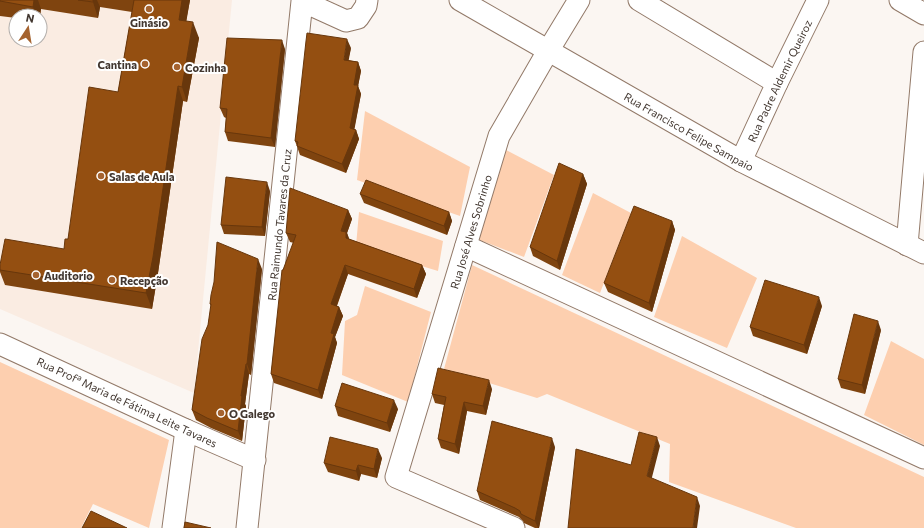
<svg xmlns="http://www.w3.org/2000/svg" width="924" height="528" font-family="Commissioner,sans-serif">
<rect width="100%" height="100%" fill="#fbf6f2"/>
<!-- built -->
<path fill="#faece2" fill-rule="evenodd" d="M0,0H232L194,393L0,309ZM16,16H40V40H16Z"/>
<!-- green -->
<path fill="#fdcfaf" d="M365,111L470,167L460,216L357,180Z
M504,149L554,175L524,257L477,239Z
M593,193L631,213L600,293L562,275Z
M359,212L443,241L438,271L356,246Z
M682,236L757,278L727,348L654,317Z
M472,265L924,477V528H796L669,482L670,444L547,394L537,398L444,369Z
M365,286L431,312L408,402L342,375L345,321L357,315Z
M891,341L924,359V445L864,415Z
M0,362L169,440L149,528L93,504L81,528H0Z"/>
<g fill="none" stroke-linecap="round" stroke-linejoin="round">
<!-- minor casing -->
<g stroke="#927968" stroke-width="23">
<g id="minor">
<path id="s1" d="M460,0L741,161L924,253"/>
<path d="M639,0L777,83"/>
<path d="M900,0L924,14"/>
<path id="s2" d="M741,161L777,83L818,0"/>
<path d="M907,245L924,52"/>
<path d="M466,246L924,458"/>
<path d="M0,344L186,430L255,460"/>
<path d="M173,528L186,430"/>
<path id="s3" d="M247,528L302,1L346,21L358,18L366,6L367,0"/>
<path id="s4" d="M514,528L396,477L499,136L548,51L579,0"/>
</g>
</g>
<!-- minor -->
<use href="#minor" stroke="#fff" stroke-width="21"/>
</g>
<!-- wall -->
<path fill="#7f440f" d="M0,0H190L186,21L199,38L187,102L183,101L158,273L152,309L5,285L0,272V265L64,249L68,239L118,92L132,12L100,7L98,18L41,9L40,16H16V18L0,16Z
M351,48L348,60L358,62L361,71L358,86L361,94L354,129L356,130L359,139L346,173L300,155L295,141Z
M285,49L275,147L228,141L225,132L226,118L224,117L220,108Z
M583,174L587,184L560,270L533,256L530,247Z
M270,191L265,236L224,234L221,225Z
M360,194L449,212L452,221L447,235L364,203Z
M348,210L352,219L347,233L349,239L422,265L426,274L417,298L348,274L337,306L339,307L343,316L335,337L337,343L322,399L274,383L271,374L283,270L294,243L290,242L286,233Z
M672,221L675,230L652,312L608,292L604,283Z
M262,269L251,375L249,374L245,404L246,406L242,441L211,428L196,420L192,410L208,325L211,306L210,304Z
M822,306L807,354L753,336L750,327Z
M881,330L865,394L841,388L838,379Z
M492,389L486,415L467,411L459,454L441,448L438,439L444,405L435,403L432,394Z
M335,406L398,409L390,432L338,416Z
M555,447L539,528H535L524,523L523,521L519,517L480,500L477,491Z
M382,458L377,478L361,474L359,481L328,472L324,463Z"/>
<!-- shaded-wall -->
<path fill="#68370c" d="M34,0H38L41,9L40,16H36L33,7Z
M93,0H97L100,7L98,18L93,2Z
M182,0H190L184,35L179,20Z
M193,22L199,38L187,102L182,87Z
M347,39L351,48L347,69L344,60Z
M282,40L285,49L275,147L271,138Z
M358,62L361,71L358,86L361,94L353,137L350,128L354,85Z
M178,86L183,101L158,273L152,309L146,293Z
M356,130L359,139L346,173L342,164Z
M583,174L587,184L560,270L557,261Z
M267,182L270,191L265,236L262,227Z
M348,210L352,219L347,233L350,241L344,240L341,231Z
M449,212L452,221L447,235L444,226Z
M672,221L675,230L652,312L649,303Z
M258,259L262,269L251,375L247,364Z
M345,265L348,274L334,313L331,304Z
M422,265L426,274L417,298L414,289Z
M819,297L822,306L807,354L804,345Z
M339,307L343,316L335,337L337,343L322,399L318,390L331,333Z
M878,321L881,330L865,394L862,385Z
M246,364L249,374L245,404L246,406L242,441L238,431L241,396Z
M489,380L492,389L486,415L483,406Z
M394,400L398,409L390,432L387,423Z
M464,402L467,411L459,454L455,444Z
M657,437L660,446L650,485L647,476Z
M552,438L555,447L539,528H538L535,521Z
M378,449L382,458L377,478L374,469Z
M358,465L361,474L359,481L356,471Z
M697,497L700,506L697,528H693Z"/>
<!-- building -->
<path fill="#944f11" stroke="#68370c" d="M0,0H34L33,7L0,1Z
M78,0H93V2Z
M134,0H182L179,20L193,22L182,87L178,86L153,257L146,293L0,270V265L5,239L64,249L65,239H68L89,87L118,92Z
M307,33L347,39L344,60L358,62L354,85H358L350,128L356,130L342,164L297,146L298,142L295,141L306,41Z
M227,38L282,40L271,138L225,132L227,109L220,108Z
M559,163L583,174L557,261L530,247Z
M226,177L267,182L262,227L221,225Z
M366,180L449,212L444,226L360,194Z
M290,188L348,210L341,231L346,232V238L422,265L414,289L345,265L331,304L339,307L331,333L334,334L318,390L271,374L282,270H283L296,235L286,233Z
M634,206L672,221L649,303L604,283Z
M217,242L258,259L247,364H246L241,396H242L238,431L207,418L192,410L202,339L208,325L211,304H210L211,295L214,282Z
M765,280L819,297L804,345L750,327Z
M854,314L878,321L862,385L838,379Z
M438,368L489,380L483,406L464,402L455,444L438,439L446,397L432,394Z
M342,383L394,400L387,423L335,406Z
M492,421L552,438L535,521L521,514L520,511L515,508L477,491Z
M639,432L657,437L647,476L697,497L693,528H568L576,449L631,465Z
M330,437L378,449L374,469L358,465L356,471L324,463Z
M91,511L127,528H82Z
M185,522L211,528H184Z"/>
<!-- markers -->
<g fill="#a5632f" stroke="#fff" stroke-width="1.5">
<circle cx="149" cy="9" r="4"/>
<circle cx="145" cy="64" r="4"/>
<circle cx="177" cy="67" r="4"/>
<circle cx="101" cy="176" r="4"/>
<circle cx="36" cy="275" r="4"/>
<circle cx="112" cy="280" r="4"/>
<circle cx="221" cy="413" r="4"/>
</g>
<g text-anchor="middle" dominant-baseline="central" stroke-width="4" stroke-linejoin="round" paint-order="stroke">
<!-- poi labels -->
<g font-size="11" font-weight="bold" fill="#423730" stroke="#fff" text-anchor="start">
<text x="149" y="22" text-anchor="middle">Ginásio</text>
<text x="137" y="64" text-anchor="end">Cantina</text>
<text x="185" y="67">Cozinha</text>
<text x="109" y="176">Salas de Aula</text>
<text x="44" y="275">Auditorio</text>
<text x="120" y="280">Recepção</text>
<text x="229" y="413">O Galego</text>
</g>
<!-- street labels -->
<g font-size="11" fill="#423730" stroke="#fff">
<text stroke="none"><textPath href="#s2" startOffset="89">Rua Padre Aldemir Queiroz</textPath></text>
<text stroke="none"><textPath href="#s1" startOffset="264">Rua Francisco Felipe Sampaio</textPath></text>
<text stroke="none"><textPath href="#s3" startOffset="305">Rua Raimundo Tavares da Cruz</textPath></text>
<text stroke="none"><textPath href="#s4" startOffset="385">Rua José Alves Sobrinho</textPath></text>
<text transform="translate(127 402) rotate(25)">Rua Profª Maria de Fátima Leite Tavares</text>
</g>
</g>
<!-- north arrow -->
<g transform="translate(28 28) rotate(12)"><circle r="19" fill="#ffffff" stroke="#b3afac"/>
<path d="M0-3L7 15L0 10L-7 15Z" fill="#a5632f"/>
<text y="-6" font-size="11" font-weight="bold" text-anchor="middle" fill="#423730">N</text>
</g>
</svg>
